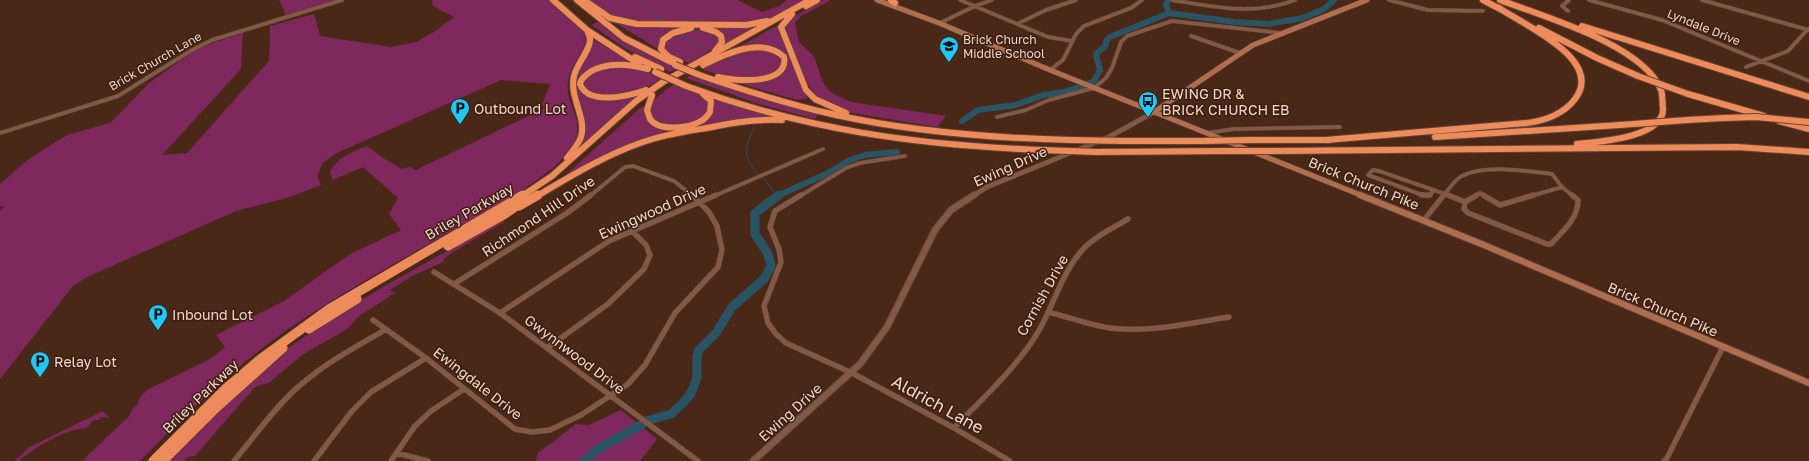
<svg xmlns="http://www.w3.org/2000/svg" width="1809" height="461" font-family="'Golos Text',sans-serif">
<rect width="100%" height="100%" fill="#4a2818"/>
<!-- green -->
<path fill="#7e285e" d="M279,0H336L286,15Z
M432,0H549L581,29L585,35L586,40C582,54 570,66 568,81C564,106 588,120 572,147C553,178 479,215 446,234C396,263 345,291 297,323C239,362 189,411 140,461H82L129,416L133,408L137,406L139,399L147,390L210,359L225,347L216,335L284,301L350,254L401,230L389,214L398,198L363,167L333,180L330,173C335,157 354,152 367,146L383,158L402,169L410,167L416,170L545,108L542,105L550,84L501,80L335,154L323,163L317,176L321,185L290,197L236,211L87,277L73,286L0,379V210L4,207L0,206V184L27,160L67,135L110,123L149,83L198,48L243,33L241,69L162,155L187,153L269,61L270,26L314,14L320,36L391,47L416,42L434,32L454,17L433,6Z
M588,0H737L762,12L779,6L787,0H803L771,18L757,22L646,23L614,18Z
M823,0H831L801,16L795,23L799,42L814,56L822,80L829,91L838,96L851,102L946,116L937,127L847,112L816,97L802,73L784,32V24L792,18Z
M611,20L754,26V27L724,45V43L711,28L693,27L663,38L658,44V49Z
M598,22L636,48L677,68L670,72L625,48L591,25Z
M780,24L807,97L805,99L797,100L742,84L757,81L786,66L787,58L779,51L737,48Z
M687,30H702L718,36V46L689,63L671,55L664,47C666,37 678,34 687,30Z
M594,40L634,64L608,65L578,80L587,95H638L581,146H579L583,137L575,87L577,74Z
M755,49L769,51L780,57L782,63C764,86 726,79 702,69L726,55Z
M610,67L642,69L661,78C642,94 604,104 584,86L583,82L591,73Z
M692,75L761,99L818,114L815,119L756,103L686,78Z
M674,84L693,92L708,100L709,108C708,111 706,115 704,116C691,129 664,127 651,116L650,106L652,101Z
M715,99L777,117L656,136L559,181L640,108L644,106V114L650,122L671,129L711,116L715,108L713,100Z
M505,219L504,222L451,253L444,259L443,262L412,276L390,290L395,293L359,316L347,329L302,355L270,382L255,387L195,456L188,457L185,460L186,461H168L250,380L288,348L326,322L388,284Z
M621,410L657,439L640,461H536L538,453L576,424L589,425Z
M103,411L110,418L101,417L98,420H94L86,428C64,429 35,448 18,461H15L28,448Z"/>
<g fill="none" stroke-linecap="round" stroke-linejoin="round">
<!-- stream-far1 -->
<path stroke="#295464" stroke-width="1" d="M641,0L640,3L660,20
M680,35L708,50
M725,57L745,65L752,70
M754,129C743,146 744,160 758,174
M763,178L773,190L775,196"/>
<!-- stream -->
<path stroke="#295464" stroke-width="1.5" d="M774,195L775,197"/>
<!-- river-far1 -->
<path stroke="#295464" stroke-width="6" d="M1168,0L1166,5L1169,13
M962,121L978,110L1016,105L1043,95L1064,92L1081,87L1094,81L1100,70L1096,54L1106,45V41L1110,37L1169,13L1235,22L1269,24L1303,18L1324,9L1334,0
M777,196L824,175L850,160L865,155L897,152"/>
<!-- river -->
<path stroke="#295464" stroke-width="9" d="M584,461L597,450L649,420L671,414L682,404L690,395L697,378V356L699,350L716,333L732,307L764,279L771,266L768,254L755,234V213L779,195"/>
<!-- minor-far1 casing -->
<g stroke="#644435" stroke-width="4.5">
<path id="minor-far1" d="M960,0L1048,37L1072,41
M1172,0C1215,7 1253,16 1295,0
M1389,0L1428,10L1483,11
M1589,0L1662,20L1809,81
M1702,0L1809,30
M1568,11L1562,6L1569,0
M940,23L975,6L992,0
M1017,24L1046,10L1076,0
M1191,36L1240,53
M1746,67L1788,51L1808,29
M1050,70L1063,60L1076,34L1084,26L1131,8L1142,0
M997,117L1026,110L1049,100L1094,88L1106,78L1112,68L1121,42L1127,36L1172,21L1281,33
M0,133L118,96L192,50L212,40L342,0
M1207,133L1234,129L1340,127
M1434,190L1429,196H1425L1368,175L1373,170L1379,171L1445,194
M1445,194L1451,196
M1445,194C1450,188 1455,179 1462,176C1484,164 1527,171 1552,174L1562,187L1573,196
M590,196L625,167L633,166L674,181L693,196
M714,196L823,149
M800,196L846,168L860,163L905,156
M1443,196L1445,194
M1475,196L1480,193L1485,196
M1531,196L1562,187"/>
</g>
<!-- minor casing -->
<g stroke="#644435" stroke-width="6">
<path id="minor" d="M801,195L775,211L770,227L779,249L781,262L764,306L768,323L776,334L786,343L852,373L954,428L1010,461
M1422,195H1430
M1448,195L1465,202L1464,209L1468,213L1547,244H1551C1563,231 1578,219 1578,200L1572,195
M1483,195L1500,205L1534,195
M1465,202L1477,195
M1424,220L1444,195
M434,272L500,313L698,461
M454,284L567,213L591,195
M1048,312C1069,317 1089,325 1110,328C1150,333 1190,323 1229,317
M500,313L609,241L716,195
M373,320L426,358L515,429L532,432L550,430L581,415L628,384L645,365L675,313L718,267L722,250L717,226L709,212L692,195
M547,348L608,304L644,269L650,255L646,245L632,231
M954,428C982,399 1013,371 1035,337C1054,308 1060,273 1085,247C1097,235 1113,228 1128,219
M396,453L428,461
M234,461C255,436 274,408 298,387C324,364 355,347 385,330
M314,461L352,411L371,392L426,358
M391,461L415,426L431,411L464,389
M1664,461L1667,458L1723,347"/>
</g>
<!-- tertiary-far1 casing -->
<g stroke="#644435" stroke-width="5.5">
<path id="tertiary-far1" d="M973,196L987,187L1109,137L1154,112"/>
</g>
<!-- tertiary casing -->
<g stroke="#644435" stroke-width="8">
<path id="tertiary" d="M753,461L860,364L887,327L935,230L951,210L974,195"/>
</g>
<!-- secondary-far1 casing -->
<g stroke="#644435" stroke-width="6">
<path id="secondary-far1" d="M877,0L939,23L1050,70L1363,196
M1154,112L1253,45L1367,0"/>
</g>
<!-- secondary casing -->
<g stroke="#644435" stroke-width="8">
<path id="secondary" d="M1360,195L1484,245L1809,383"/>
</g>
<!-- motorway-far1 casing -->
<g stroke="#644435" stroke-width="8">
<path id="motorway-far1" d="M553,0L587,30L639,64
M577,0L624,38L671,62
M584,0L610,18L637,24L746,25L767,21
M891,0L895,3
M1483,0L1502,10
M1500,0C1542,16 1644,45 1661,90C1663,95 1662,103 1663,108C1665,138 1597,142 1577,144
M806,6L817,0
M792,14L781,27L806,90L815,99L846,113
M1582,26L1809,97
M703,28L716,32L721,36L722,42L715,51
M1539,28L1597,58L1638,76
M667,56L680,62
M635,57L661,69
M670,58L661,49L663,40L673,33L691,28
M703,65C725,54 762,36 784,57C789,86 734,81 718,77
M702,76C746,91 790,105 836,115C913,132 992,138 1071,140
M686,86C806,130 915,145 1042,150
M646,90C629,96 588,106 580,84C581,78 585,76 590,72C607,61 629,64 648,69
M1688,94L1764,116
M652,95L647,110C648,112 649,116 650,119C659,132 689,128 701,121C705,119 708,115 710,112L711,101L703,94
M1687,120L1724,118
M1779,121L1809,129
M1435,137L1620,125
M1251,140H1330
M1326,140L1527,123C1544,121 1564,114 1575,99C1605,60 1524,25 1499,8
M1124,141H1202
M1274,151L1737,147L1809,152
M1097,152L1224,151
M567,158C572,152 578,145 581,137C587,118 569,97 574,76C576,65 591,49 590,39C590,36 588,33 587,30
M522,196L552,176L636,101L663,82L810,0
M537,196C571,176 605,155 643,142C665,134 689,131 712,127C735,122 758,119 782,120"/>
</g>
<!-- motorway casing -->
<g stroke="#644435" stroke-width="10">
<path id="motorway" d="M519,206L538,195
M448,246L505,214L522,202
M309,329L357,299
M153,461L225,389L259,360L329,309L523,195
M163,461L213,411L283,348"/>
</g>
<!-- minor-far1 -->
<use href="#minor-far1" stroke="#825946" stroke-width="3.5"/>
<!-- minor -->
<use href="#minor" stroke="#825946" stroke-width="5"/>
<!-- tertiary-far1 -->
<use href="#tertiary-far1" stroke="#825946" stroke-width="4.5"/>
<!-- tertiary -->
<use href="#tertiary" stroke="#825946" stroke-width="6"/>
<!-- secondary-far1 -->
<use href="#secondary-far1" stroke="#ae6e4f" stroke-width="5"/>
<!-- secondary -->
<use href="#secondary" stroke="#ae6e4f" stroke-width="6"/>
<!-- motorway-far1 -->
<use href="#motorway-far1" stroke="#ee8b5b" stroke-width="6"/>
<!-- motorway -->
<use href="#motorway" stroke="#ee8b5b" stroke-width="9"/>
<!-- motorway-bridge casing -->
<g stroke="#644435" stroke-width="8" stroke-linecap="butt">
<path id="motorway-bridge" d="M675,65L702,76
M655,72L686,86
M1638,76L1688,94
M1724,118L1756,117L1809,122
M1620,125L1687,120
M1071,140L1124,141
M1202,141L1251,140
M1042,150L1097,152
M1224,151H1274"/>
</g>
<!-- motorway-bridge -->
<use href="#motorway-bridge" stroke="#ee8b5b" stroke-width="6"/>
</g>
<!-- icons -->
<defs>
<g id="school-pin" transform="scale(1)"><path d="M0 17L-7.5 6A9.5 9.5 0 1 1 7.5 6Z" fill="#20c9fd" stroke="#3e1e0e"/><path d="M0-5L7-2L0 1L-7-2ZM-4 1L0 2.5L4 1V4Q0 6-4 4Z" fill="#111"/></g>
<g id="bus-pin" transform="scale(1)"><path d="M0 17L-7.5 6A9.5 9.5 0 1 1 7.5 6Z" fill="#20c9fd" stroke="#3e1e0e"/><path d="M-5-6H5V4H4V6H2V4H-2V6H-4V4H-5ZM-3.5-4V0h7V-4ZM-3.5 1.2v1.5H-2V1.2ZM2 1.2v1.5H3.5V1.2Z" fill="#111"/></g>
<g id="parking-pin" transform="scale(1)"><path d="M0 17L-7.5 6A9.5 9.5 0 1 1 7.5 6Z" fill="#20c9fd" stroke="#3e1e0e"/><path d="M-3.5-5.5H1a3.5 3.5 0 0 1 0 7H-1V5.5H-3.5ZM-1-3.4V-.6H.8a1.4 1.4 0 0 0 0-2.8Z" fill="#111"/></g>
</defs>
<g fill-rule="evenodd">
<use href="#school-pin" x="949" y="46"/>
<use href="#bus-pin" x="1148" y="101"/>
<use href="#parking-pin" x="460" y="108"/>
<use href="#parking-pin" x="158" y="314"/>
<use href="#parking-pin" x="40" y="361"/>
</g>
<g text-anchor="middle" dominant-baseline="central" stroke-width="3" stroke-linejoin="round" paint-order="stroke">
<!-- far-street labels -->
<g font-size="12" fill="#eed8ce" stroke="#3e1e0e">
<text transform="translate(1704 27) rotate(22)">Lyndale Drive</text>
<text transform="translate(155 61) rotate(-30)">Brick Church Lane</text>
</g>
<!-- far-poi labels -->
<g font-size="12" fill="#eed8ce" stroke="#3e1e0e" text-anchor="start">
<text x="963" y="39">Brick Church<tspan x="963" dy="14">Middle School</tspan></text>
</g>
<!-- poi labels -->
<g font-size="14" fill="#eed8ce" stroke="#3e1e0e" text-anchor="start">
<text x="1162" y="93">EWING DR &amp;<tspan x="1162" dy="16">BRICK CHURCH EB</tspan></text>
<text x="474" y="108">Outbound Lot</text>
<text x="172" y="314">Inbound Lot</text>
<text x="54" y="361">Relay Lot</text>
</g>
<!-- street labels -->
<g font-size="14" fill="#eed8ce" stroke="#3e1e0e">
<text transform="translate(1010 166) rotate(-24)">Ewing Drive</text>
<text transform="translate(1364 183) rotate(22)">Brick Church Pike</text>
<text transform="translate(469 211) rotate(-30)">Briley Parkway</text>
<text transform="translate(652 211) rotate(-24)">Ewingwood Drive</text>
<text transform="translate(538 216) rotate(-34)">Richmond Hill Drive</text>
<text transform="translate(1042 295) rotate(-61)">Cornish Drive</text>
<text transform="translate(1663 309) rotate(23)">Brick Church Pike</text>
<text transform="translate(575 354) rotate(37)">Gwynnwood Drive</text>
<text transform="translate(478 383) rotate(38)">Ewingdale Drive</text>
<text transform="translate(200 396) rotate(-44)">Briley Parkway</text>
<text transform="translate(790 412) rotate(-42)">Ewing Drive</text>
</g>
<!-- near-street labels -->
<g font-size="17" fill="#eed8ce" stroke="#3e1e0e">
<text transform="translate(938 404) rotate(29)">Aldrich Lane</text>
</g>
</g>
</svg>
